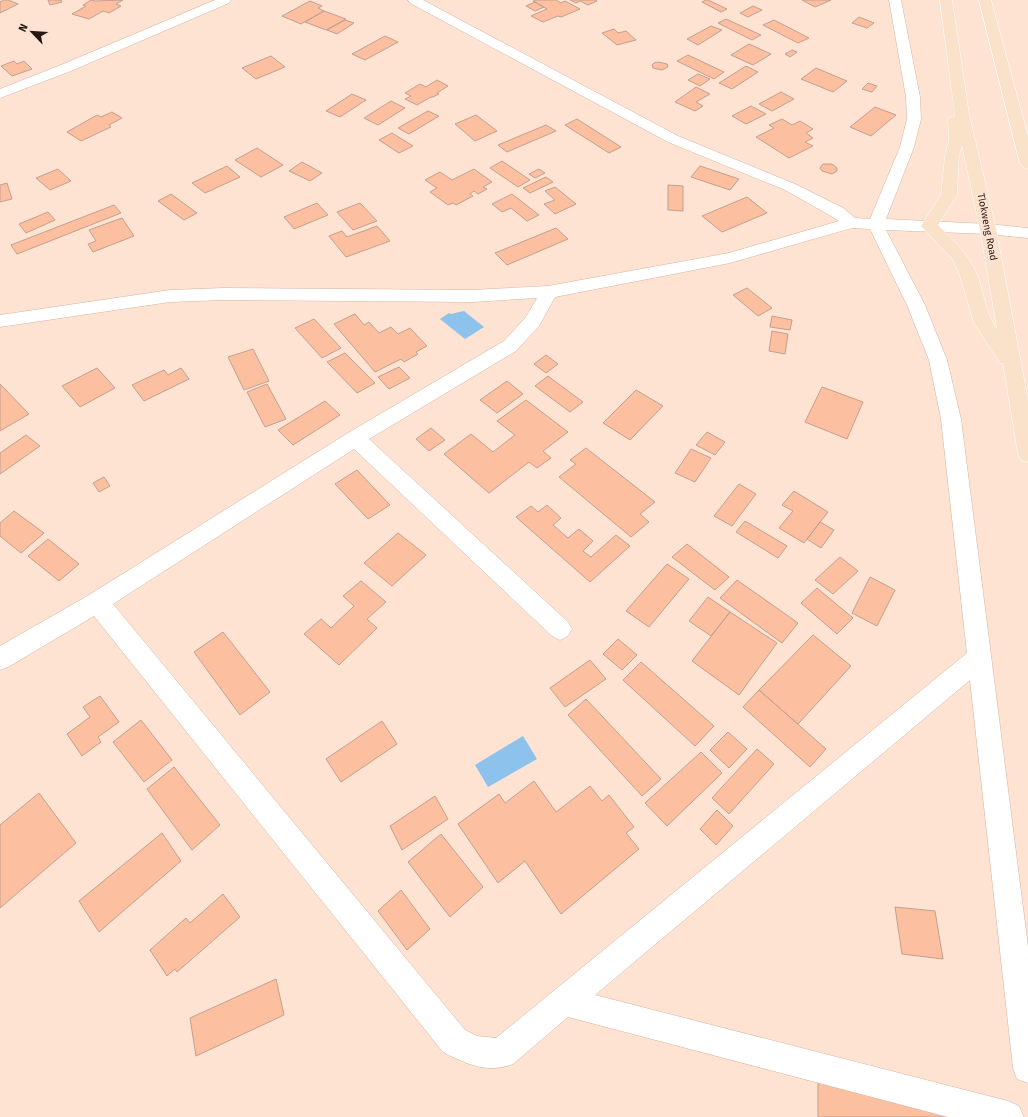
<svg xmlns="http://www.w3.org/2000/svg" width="1028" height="1117" font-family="'Fira Sans',sans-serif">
<rect width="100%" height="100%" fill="#fee2d2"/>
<!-- water -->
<path fill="#8cc2ec" d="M464,311L484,327L465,339L440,319L449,313L451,314Z
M523,736L537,759L488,787L475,765Z"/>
<!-- building -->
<path fill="#fcbf9f" stroke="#c3a08f" d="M4,0H8L18,4L0,13V2Z
M48,0H61L62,2L50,5Z
M91,0L95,1L123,0L116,4L121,6L109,13L103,11L89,19L72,14L86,6L83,5Z
M536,0H556L561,3L565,1L580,9L561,17L558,16L543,22L531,16L547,9L533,1Z
M570,0H596L597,1L588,5L580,1L576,3Z
M706,0H708L727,9L721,12L702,2Z
M802,0H831L815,7Z
M310,1L322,6L318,8L324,11L301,24L282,16Z
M535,2L544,7L535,11L526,6Z
M753,6L762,10L748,17L740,13Z
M324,11L346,19L326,30L305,22Z
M859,17L874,23L867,28L852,23Z
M726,19L761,35L752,40L718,23Z
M345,20L354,23L337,34L327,30Z
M774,20L809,38L798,43L763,25Z
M711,26L722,30L698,45L687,39Z
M614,29L618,33L626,31L636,40L617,45L602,33Z
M385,36L398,42L365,60L352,54Z
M749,44L771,54L753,65L731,55Z
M792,50L797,52L790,57L785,54Z
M688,55L724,72L714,79L677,61Z
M271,56L285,67L256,79L242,68Z
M14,61L17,64L24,61L32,69L12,76L1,66Z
M658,62L667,64L668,67L662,70L653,68L652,65L654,63Z
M746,66L758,72L732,89L719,83Z
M816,68L847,81L833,92L801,79Z
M698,74L710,79L700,86L688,80Z
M437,80L448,86L437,93L439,94L433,97H431L417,105L405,99L411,96L405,93L420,84L426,87Z
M868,83L877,86L872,92L862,89Z
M696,87L710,94L696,102L703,106L695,111L675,102Z
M781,92L794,99L772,111L759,104Z
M352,94L366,100L340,117L326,111Z
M391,101L405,108L378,125L364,118Z
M751,106L766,114L746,124L732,116Z
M875,107L896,115L871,136L850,127Z
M428,111L439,116L409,134L398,128Z
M112,112L122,118L109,125L111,127L81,141L67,132L97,115L101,117Z
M476,115L497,131L475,141L455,124Z
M577,119L621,147L609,153L565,125Z
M782,119L792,125L800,121L813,129L806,133L813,138L805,142L813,146L789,158L756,137L774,128L769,125Z
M546,125L556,131L507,152L498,145Z
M392,133L413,146L399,153L379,140Z
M257,148L283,165L261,177L235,160Z
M502,161L530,180L518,187L490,168Z
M302,162L322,173L310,181L289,171Z
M823,164H832L837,168V171L832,174L822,171L820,168Z
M227,166L240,177L205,193L192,183Z
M700,166L739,179L730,190L691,177Z
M58,169L71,181L50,190L36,178Z
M474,169L492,182L483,187L487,189L478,194L474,191L470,194L473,196L456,205L453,203L448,205L430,192L437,188L425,180L440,172L452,180Z
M539,169L545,173L535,178L529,174Z
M546,177L553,182L530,193L523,188Z
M7,183L12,199L0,202V185Z
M668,185L683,186V211L668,210Z
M555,187L576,204L555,214L544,204L555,200L545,191Z
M171,194L197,213L184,220L158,201Z
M512,194L539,215L527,221L511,208L502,212L492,204Z
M747,197L767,213L722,232L702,216Z
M317,203L328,215L294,229L284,217Z
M360,203L377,221L353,230L337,212Z
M114,205L121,213L17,254L11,245Z
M48,212L55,220L26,233L19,224Z
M122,218L134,236L93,252L88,244L96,241L89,230Z
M377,226L390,241L346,257L329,236L342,231L347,237Z
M556,228L568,239L507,265L495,253Z
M747,288L772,308L758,316L733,295Z
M355,314L364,325L369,322L379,333L391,327L398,334L410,328L427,346L416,352L418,354L404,362L401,359L375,372L334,324Z
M772,316L792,320L790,330L770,327Z
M314,319L341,348L322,358L295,328Z
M772,331L788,334L785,354L769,351Z
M253,349L269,381L244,390L228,357Z
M345,353L375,383L357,393L327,362Z
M546,355L558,364L546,373L534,364Z
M399,367L410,378L389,389L378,377Z
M97,368L115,388L80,407L62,386Z
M181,368L189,379L144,401L132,385L164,370L168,375Z
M548,376L583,402L570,412L535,386Z
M507,381L523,394L497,413L480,400Z
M0,384L29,414L0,431Z
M267,384L286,419L265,427L247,392Z
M822,387L863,402L847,439L805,422Z
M636,390L663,406L630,440L603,423Z
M526,400L568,432L543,451L551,458L537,468L529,462L489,493L444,454L471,434L493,452L515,435L497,421Z
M325,401L340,415L293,445L278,430Z
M431,428L445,440L429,451L416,439Z
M707,432L725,442L715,455L696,445Z
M26,435L40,446L0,474V453Z
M586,448L655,502L640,514L649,522L631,537L559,477L576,464L570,460Z
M691,449L711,458L695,482L675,473Z
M357,470L390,505L368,519L335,484Z
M104,477L110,486L99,492L93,483Z
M739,484L756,494L732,526L714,516Z
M794,491L828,512L804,543L779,528L793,511L782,505Z
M547,505L561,518L553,525L568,538L579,529L593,541L583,551L591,557L616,535L630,546L590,582L516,517L531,506L538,512Z
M14,511L44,533L21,553L0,536V523Z
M745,521L787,546L778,558L736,532Z
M820,522L834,530L821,548L807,539Z
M398,533L426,555L392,586L364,563Z
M48,539L79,564L59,581L28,556Z
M687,544L729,577L715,590L672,557Z
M840,557L858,571L833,594L815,580Z
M667,564L689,579L649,627L626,611Z
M870,577L895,590L877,626L852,613Z
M737,580L798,623L782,643L720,598Z
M361,581L386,602L367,619L377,628L339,665L304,634L321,619L331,628L354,606L343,596Z
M817,588L853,618L837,634L801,603Z
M708,597L730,612L711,636L689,621Z
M730,612L777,643L739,695L692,661Z
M223,632L270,692L240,715L194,652Z
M813,635L851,666L798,724L759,690Z
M618,639L637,655L622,670L603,654Z
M590,660L606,679L565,707L550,688Z
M641,662L714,726L695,746L623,680Z
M759,690L826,749L810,767L743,707Z
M100,696L119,722L98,737L101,742L82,756L67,734L90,717L83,707Z
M586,699L661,779L642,796L568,715Z
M141,720L172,760L144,782L113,742Z
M382,721L397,744L341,782L326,759Z
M728,732L747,749L729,768L710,750Z
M757,749L774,764L729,814L712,798Z
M701,752L722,773L667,826L645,803Z
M174,767L220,825L192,850L147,789Z
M534,781L556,812L590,786L602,801L609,795L634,827L626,833L639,849L561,914L525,861L498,883L458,824L499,794L505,803Z
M39,793L76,843L0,908V825Z
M435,796L448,819L402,850L390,826Z
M717,810L733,826L716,845L700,829Z
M162,833L181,861L99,932L79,901Z
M441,834L483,887L450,917L408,862Z
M401,890L430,929L407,950L378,911Z
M223,894L240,917L177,972L175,969L167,976L150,950L186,918L190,923Z
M895,907L935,911L943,959L902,954Z
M276,979L284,1015L196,1056L190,1018Z
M818,1078L977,1117H818Z"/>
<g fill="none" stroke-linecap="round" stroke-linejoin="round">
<!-- minor casing -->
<g stroke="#d6b4a1" stroke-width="1">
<path id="minor" d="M215,0H231L229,3L71,71L0,98V89L61,65Z
M408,0H423L678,136L795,184L843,208L855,218L870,219L900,147L907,119L906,97L889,0H901L920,97L921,119L914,147L886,219L988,224L1028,228V238L988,234L886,230L925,305L947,360L961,419L1028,947V1083L1017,1079L1013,1068L970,680L595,995L1008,1101L1019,1106L1024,1117H948L568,1017L513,1064C488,1074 466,1064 443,1052L94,616L8,667L0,670V646L89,595L348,433L504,341L526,317L537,298L472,302L224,300L170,302L0,327V315L170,290L224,288L472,290L548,286L729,253L839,221L831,216L785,190L668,142L410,3ZM852,228L870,229L907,305L929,360L941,419L967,653L496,1038L477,1036L465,1030L113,604L354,449L552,636L560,640L568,636L572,629L568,622L369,439L516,351L539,326L555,297L730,263Z"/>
</g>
<!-- major casing -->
<g stroke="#fff" stroke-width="1">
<path id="major" d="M940,0H952L969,114L996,229L1028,400V462L1021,460L1018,454L1003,363H1000L974,323L960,276L953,260L921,226L941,195L945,155L949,140L948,120L950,117L955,116ZM962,146L980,229L997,329C986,314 984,294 978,277C970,255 954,241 938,225L957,195L959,155Z
M979,0H991L1028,136V169L1023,167L1020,164Z"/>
</g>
<!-- minor -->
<use href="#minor" fill="#fff" fill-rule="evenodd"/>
<!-- major -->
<use href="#major" fill="#fae2ca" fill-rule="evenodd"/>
</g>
<g text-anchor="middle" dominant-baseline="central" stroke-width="4" stroke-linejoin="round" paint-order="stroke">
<!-- far-street labels -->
<g font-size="10" fill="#251811" stroke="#fee2d2">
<text transform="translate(987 227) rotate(79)">Tlokweng Road</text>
</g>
</g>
<!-- north arrow -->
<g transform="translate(32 32) rotate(295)" stroke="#fee2d2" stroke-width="3" paint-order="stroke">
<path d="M0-3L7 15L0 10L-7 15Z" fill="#251811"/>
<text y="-6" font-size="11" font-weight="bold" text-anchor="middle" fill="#251811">N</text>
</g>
</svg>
